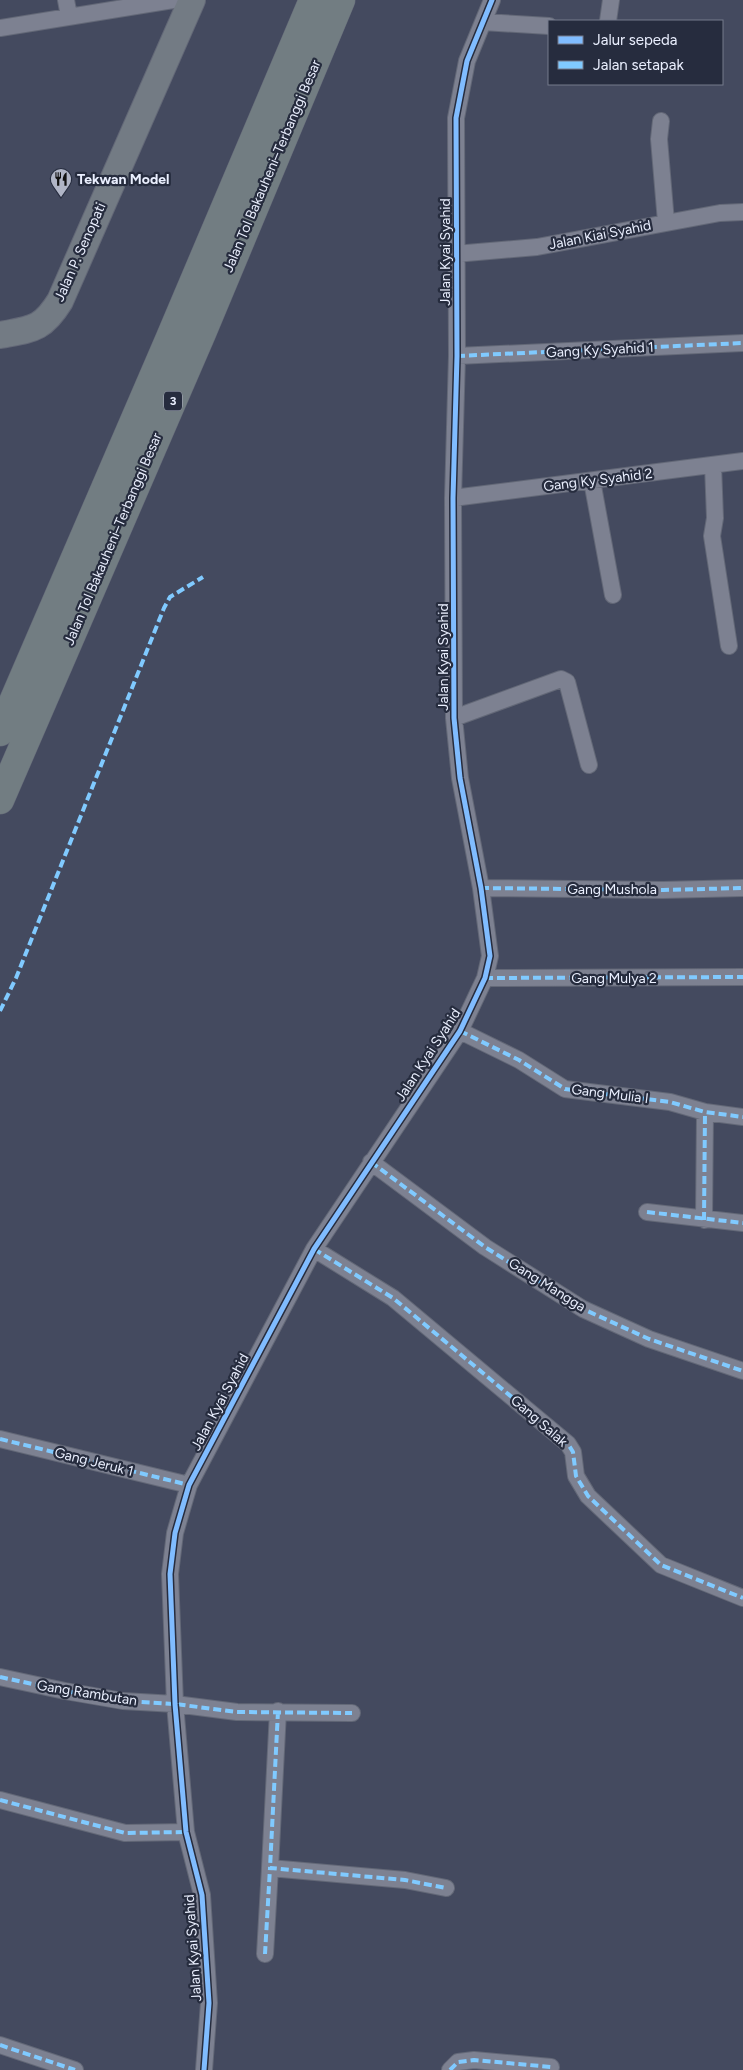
<svg xmlns="http://www.w3.org/2000/svg" width="743" height="2070" font-family="Figtree,sans-serif">
<rect width="100%" height="100%" fill="#444a5f"/>
<g fill="none" stroke-linecap="round" stroke-linejoin="round">
<!-- street casing -->
<g stroke="#636877" stroke-width="18">
<path id="street" d="M66,0L69,16
M608,21L611,0
M483,22L549,26
M0,28L173,0
M661,121L659,139L666,222
M455,254L537,247L720,213L743,212
M457,356L743,343
M713,465L715,518L712,536L729,646
M592,481L613,595
M453,498L743,461
M454,718L561,679L567,682L589,765
M481,888L663,890L743,888
M485,978L743,977
M460,1031L519,1060L565,1089L670,1102L705,1112L743,1117
M371,1162L485,1247L583,1309L649,1339L743,1371
M647,1212L743,1223
M704,1220L705,1112
M314,1249L393,1298L568,1444L573,1452L576,1476L588,1496L661,1565L743,1598
M0,1439L189,1485
M0,1677L65,1691L123,1701L175,1704L237,1712L352,1713
M278,1711L270,1868L405,1880L446,1888
M0,1800L125,1833L186,1832
M265,1954L270,1868
M0,2045L75,2070
M204,2070L209,2003L202,1895L186,1832L175,1704L170,1574L175,1533L189,1485L314,1249L460,1031L485,978L490,956L481,888L460,778L454,718L453,498L457,356L456,118L467,61L492,0
M450,2070L458,2062L474,2060L551,2067"/>
</g>
<!-- primary casing -->
<g stroke="#636877" stroke-width="28">
<path id="primary" d="M0,335C32,329 42,330 60,301L192,0"/>
</g>
<!-- highway casing -->
<g stroke="#636877" stroke-width="29">
<path id="highway" d="M0,732L169,340L313,0
M0,800L202,333L341,0"/>
</g>
<!-- street -->
<use href="#street" stroke="#7d8191" stroke-width="16"/>
<!-- primary -->
<use href="#primary" stroke="#737b84" stroke-width="26"/>
<!-- highway -->
<use href="#highway" stroke="#727d82" stroke-width="28"/>
<!-- quiet -->
<path stroke="#80caff" stroke-width="4" stroke-dasharray="8 4" stroke-linecap="butt" d="M457,356L743,343
M481,888L663,890L743,888
M485,978L743,977
M0,1011L16,978L164,608L170,597L203,577
M460,1031L519,1060L565,1089L670,1102L705,1112L743,1117
M371,1162L485,1247L583,1309L649,1339L743,1371
M647,1212L743,1223
M704,1220L705,1112
M314,1249L393,1298L568,1444L573,1452L576,1476L588,1496L661,1565L743,1598
M0,1439L189,1485
M0,1677L65,1691L123,1701L175,1704L237,1712L352,1713
M278,1711L270,1868L405,1880L446,1888
M0,1800L125,1833L186,1832
M265,1954L270,1868
M0,2045L75,2070
M450,2070L458,2062L474,2060L551,2067"/>
<!-- cycleway casing -->
<g stroke="#262c3e" stroke-width="8">
<path id="cycleway" d="M204,2070L209,2003L202,1895L186,1832L175,1704L170,1574L175,1533L189,1485L314,1249L460,1031L485,978L490,956L481,888L460,778L454,718L453,498L457,356L456,118L467,61L492,0"/>
</g>
<!-- cycleway -->
<use href="#cycleway" stroke="#80bcff" stroke-width="5"/>
</g>
<!-- icons -->
<defs>
<g id="restaurant-pin" transform="scale(1.125)"><path d="M0 17L-7.5 6A9.5 9.5 0 1 1 7.5 6Z" fill="#b0b5c6" stroke="#262c3e"/><path d="M-5-6h1v4h1v-4h1v4h1v-4h1v5L-1.5 .5V6h-2V.5L-5-1ZM5-6V6H3V1.5H1.5Q1.5-4 5-6Z" fill="#111"/></g>
</defs>
<g fill-rule="evenodd">
<use href="#restaurant-pin" x="61" y="179"/>
</g>
<g text-anchor="middle" dominant-baseline="central" stroke-width="4.5" stroke-linejoin="round" paint-order="stroke">
<!-- shield labels -->
<rect fill="#262c3e" stroke="#afb4c4" stroke-width="1" x="164" y="391.5" width="18" height="19" rx="4"/>
<g font-size="12" font-weight="bold" fill="#eaeffe">
<text x="173" y="401">3</text>
</g>
<!-- street labels -->
<g font-size="14" fill="#eaeffe" stroke="#262c3e">
<text transform="translate(272 166) rotate(-67)">Jalan Tol Bakauheni–Terbanggi Besar</text>
<text transform="translate(600 235) rotate(-11)">Jalan Kiai Syahid</text>
<text transform="translate(80 252) rotate(-66)">Jalan P. Senopati</text>
<text transform="translate(445 252) rotate(-90)">Jalan Kyai Syahid</text>
<text transform="translate(600 350) rotate(-3)">Gang Ky Syahid 1</text>
<text transform="translate(598 480) rotate(-7)">Gang Ky Syahid 2</text>
<text transform="translate(113 539) rotate(-67)">Jalan Tol Bakauheni–Terbanggi Besar</text>
<text transform="translate(443 657) rotate(-90)">Jalan Kyai Syahid</text>
<text x="612" y="889">Gang Mushola</text>
<text x="614" y="978">Gang Mulya 2</text>
<text transform="translate(428 1055) rotate(-57)">Jalan Kyai Syahid</text>
<text transform="translate(610 1094) rotate(7)">Gang Mulia I</text>
<text transform="translate(547 1285) rotate(32)">Gang Mangga</text>
<text transform="translate(220 1402) rotate(-62)">Jalan Kyai Syahid</text>
<text transform="translate(539 1421) rotate(41)">Gang Salak</text>
<text transform="translate(94 1462) rotate(14)">Gang Jeruk 1</text>
<text transform="translate(87 1693) rotate(9)">Gang Rambutan</text>
<text transform="translate(193 1948) rotate(-94)">Jalan Kyai Syahid</text>
</g>
<!-- poi labels -->
<g font-size="14" font-weight="bold" fill="#eaeffe" stroke="#262c3e" text-anchor="start">
<text x="77" y="179">Tekwan Model</text>
</g>
</g>
<!-- legend -->
<rect x="548" y="20" width="175" height="65" fill="#262c3e" stroke="#747a8b"/>
<rect x="558" y="36" width="25" height="8" fill="#80bcff" stroke="#747a8b"/>
<text x="593" y="45" font-size="15" fill="#eaeffe">Jalur sepeda</text>
<rect x="558" y="61" width="25" height="8" fill="#80caff" stroke="#747a8b"/>
<text x="593" y="70" font-size="15" fill="#eaeffe">Jalan setapak</text>
</svg>
